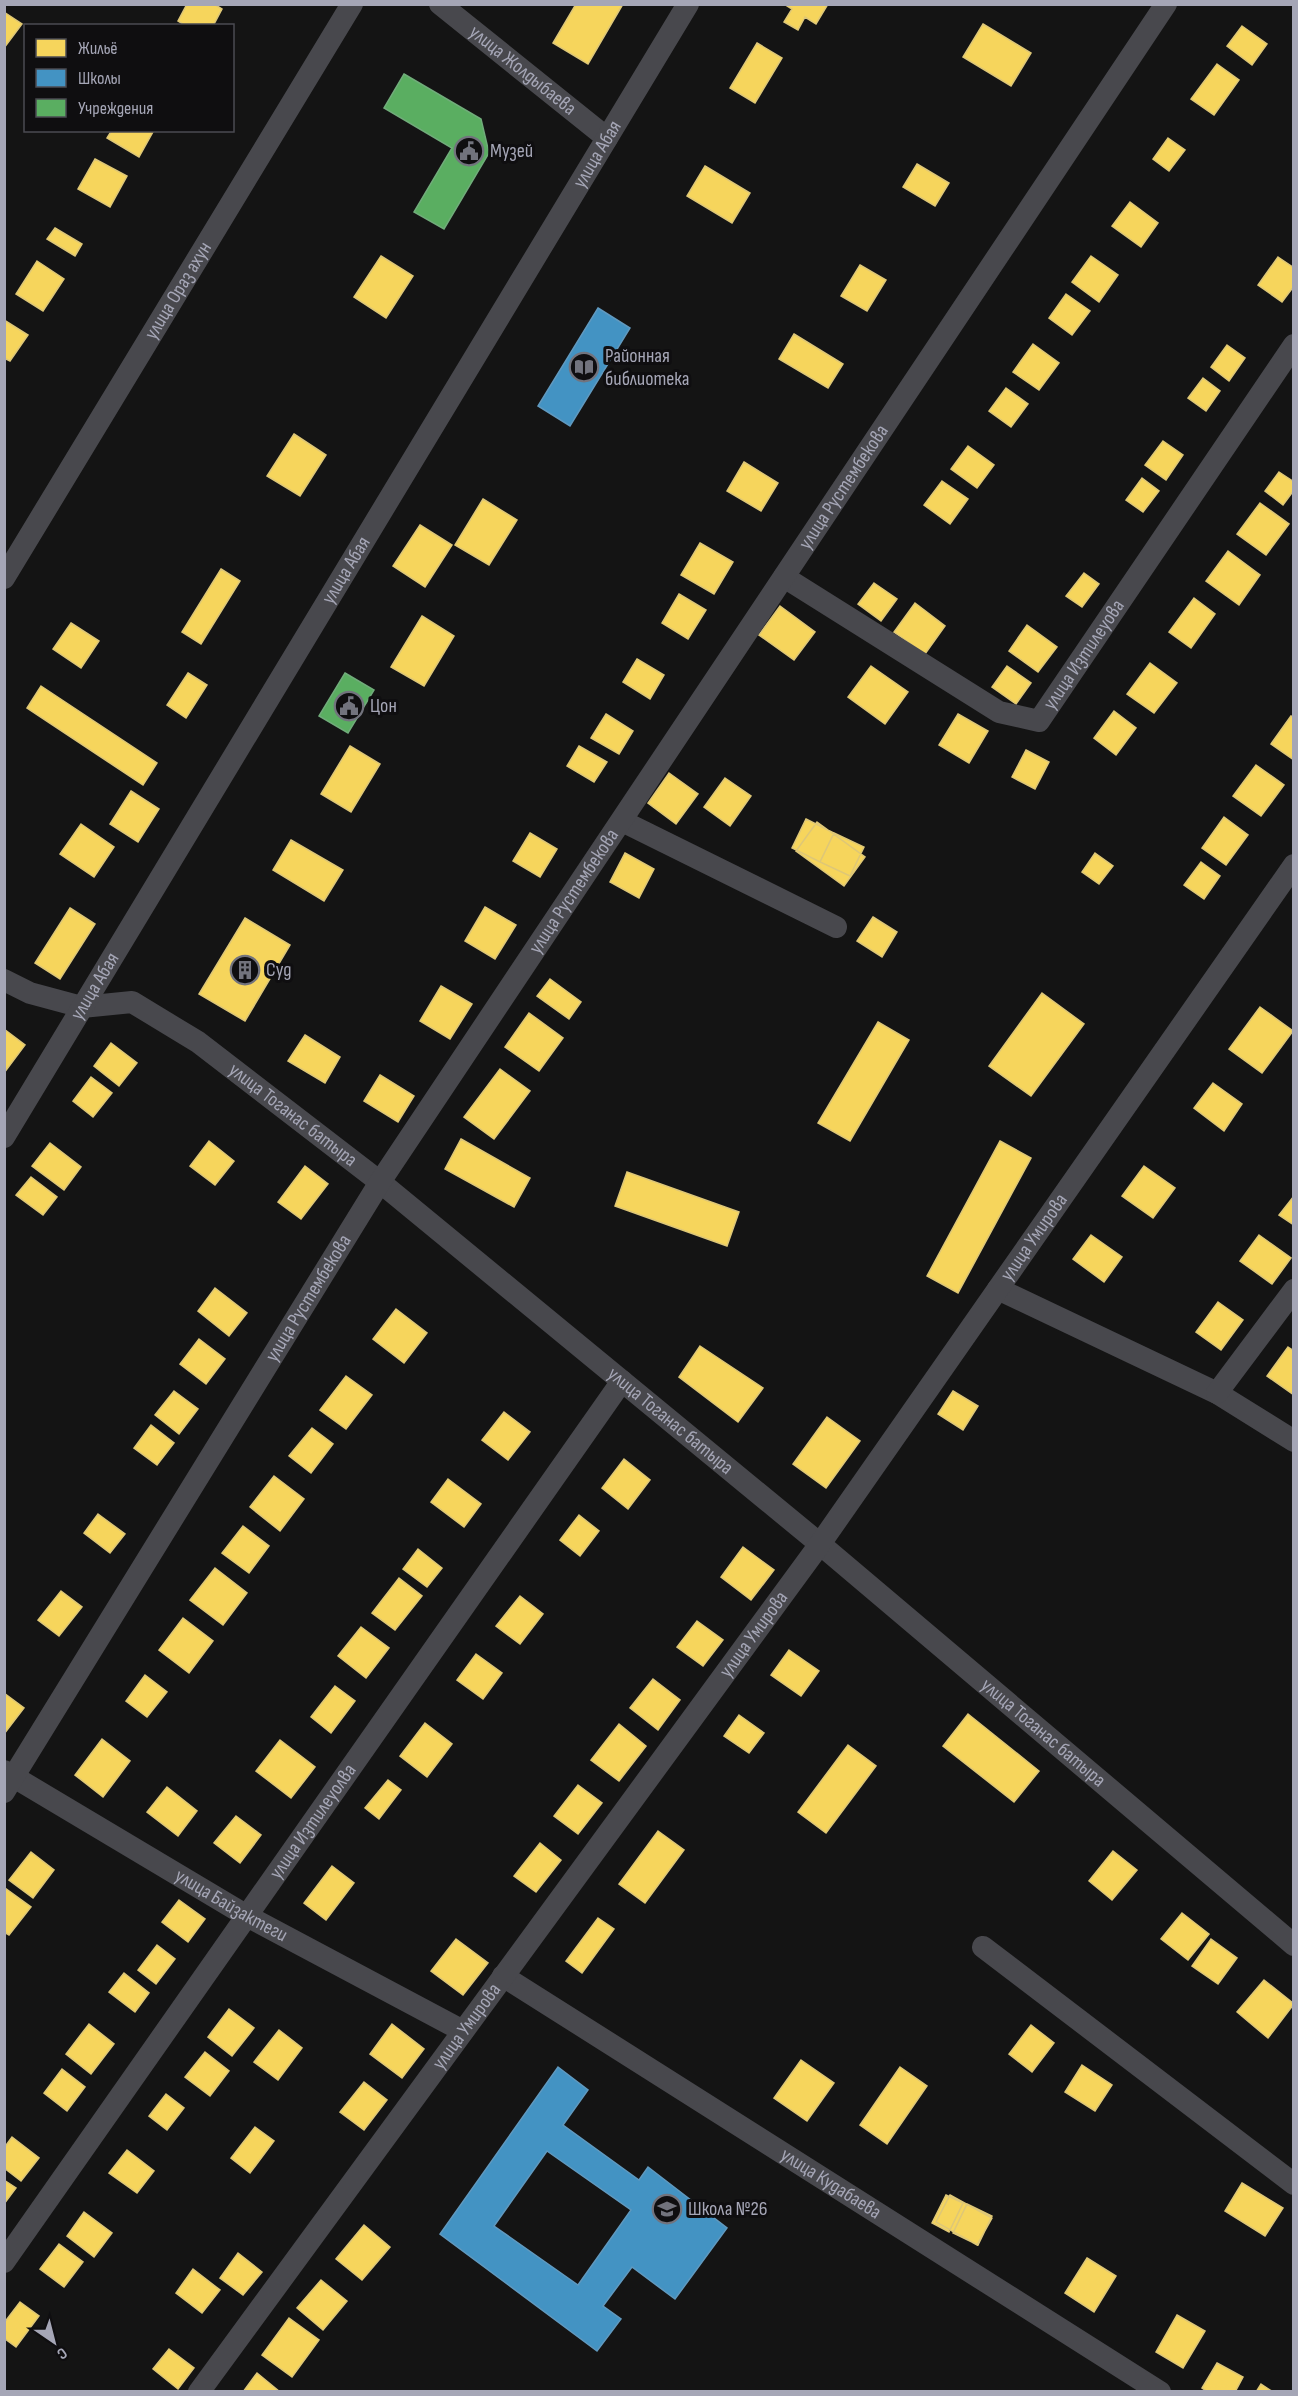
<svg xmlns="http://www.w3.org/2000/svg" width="1298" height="2396" font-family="'Sofia Sans Condensed',sans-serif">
<rect width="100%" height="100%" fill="#141414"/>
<!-- homes -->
<path fill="#f6d55c" stroke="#dec777" stroke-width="1.5" d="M187,4H214L222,9L213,26H186L178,21Z
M576,4H623L588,64L553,43Z
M784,4H828L816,24L805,17L798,30L784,22L792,9Z
M4,12L22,24L4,48Z
M983,24L1031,53L1011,86L963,57Z
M1242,26L1267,44L1252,65L1227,46Z
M757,43L782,58L755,103L730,88Z
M1217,64L1239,80L1214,115L1191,99Z
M112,130H154L139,157L107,138Z
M1168,138L1185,150L1169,171L1153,159Z
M95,159L127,176L110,207L78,189Z
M917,164L949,183L935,206L903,187Z
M705,166L750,193L732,223L687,196Z
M1130,202L1158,223L1141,247L1112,226Z
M55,228L82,244L75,256L47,239Z
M381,256L413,276L386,318L354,297Z
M1091,256L1118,275L1099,302L1072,282Z
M1278,257L1294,268V286L1282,302L1258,285Z
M37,261L64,279L43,311L16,294Z
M860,265L886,280L867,311L841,296Z
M1066,294L1090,311L1072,335L1049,318Z
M4,320L28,335L10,361L4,358Z
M794,334L843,364L828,388L779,359Z
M1033,344L1059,363L1039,390L1013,372Z
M1227,345L1245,358L1229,381L1211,367Z
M1203,378L1220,391L1206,411L1188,398Z
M1006,388L1028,404L1011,427L989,411Z
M294,434L326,455L300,496L267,476Z
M1163,441L1183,455L1166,480L1145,465Z
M968,446L994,465L977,488L951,469Z
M744,462L778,483L761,511L727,491Z
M1279,472L1294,482V490L1283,505L1265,491Z
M1142,478L1159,491L1143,512L1126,500Z
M942,481L968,499L950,524L924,505Z
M483,499L517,520L489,565L455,545Z
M1260,503L1289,524L1266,555L1237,534Z
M420,525L452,545L425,587L393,566Z
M700,543L733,562L714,594L681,575Z
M1228,551L1260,575L1239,605L1206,581Z
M221,569L240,581L201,644L182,632Z
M1084,573L1099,584L1082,607L1066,596Z
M874,583L897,599L881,621L858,604Z
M679,594L706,610L688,639L662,623Z
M1194,598L1215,614L1191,648L1169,632Z
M915,603L945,626L925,654L894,632Z
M780,606L815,632L794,660L759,635Z
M422,616L454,636L424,686L391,667Z
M71,623L99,641L81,668L53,649Z
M1027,625L1057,647L1038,672L1009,651Z
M637,659L664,675L650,699L623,682Z
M1150,663L1177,683L1154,713L1127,694Z
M871,666L908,692L885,724L848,697Z
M1007,666L1031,683L1016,704L992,687Z
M188,673L207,685L186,718L167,705Z
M41,686L157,763L143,785L27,708Z
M1114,711L1136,728L1116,755L1094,738Z
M606,714L633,731L619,754L591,738Z
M958,714L988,731L969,763L939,745Z
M1291,716L1294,717V760L1271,744Z
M350,746L380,764L351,812L321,794Z
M579,746L607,762L594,782L567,766Z
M1026,750L1049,762L1035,789L1012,777Z
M1256,765L1284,785L1261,816L1233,796Z
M669,773L698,794L676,824L648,803Z
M725,778L751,796L730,826L704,807Z
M131,791L159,809L138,842L110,824Z
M1224,817L1248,835L1226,865L1202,848Z
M806,819L834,833L820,862L792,848Z
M817,822L865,857L844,886L796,851Z
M81,824L114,847L94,877L60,854Z
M530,833L557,849L540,877L513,861Z
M834,833L864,847L850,876L820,862Z
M291,840L343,870L324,901L273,870Z
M625,853L654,869L639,898L610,882Z
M1095,853L1113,866L1099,884L1082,872Z
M1201,862L1220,876L1204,899L1184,885Z
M485,907L516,925L495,959L465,941Z
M70,908L95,924L60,979L35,963Z
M873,917L897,932L882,957L857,941Z
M245,918L290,945L245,1021L199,994Z
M550,979L581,1002L569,1019L537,996Z
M441,986L472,1004L450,1039L420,1021Z
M1042,993L1084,1024L1031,1096L989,1066Z
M1260,1007L1293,1031L1262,1073L1229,1049Z
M529,1013L563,1038L539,1071L505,1047Z
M878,1022L909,1040L850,1141L818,1123Z
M4,1029L25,1045L4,1073Z
M305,1035L340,1057L325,1083L288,1061Z
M111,1043L137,1063L119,1086L94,1066Z
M500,1069L530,1091L494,1139L464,1117Z
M380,1075L414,1096L398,1122L364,1101Z
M91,1077L112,1093L93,1117L73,1101Z
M1213,1083L1242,1104L1224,1131L1194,1108Z
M461,1139L530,1178L514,1207L445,1169Z
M209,1141L234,1161L215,1185L190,1166Z
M1000,1141L1031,1158L958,1293L927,1276Z
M50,1143L81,1167L64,1190L32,1166Z
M305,1166L328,1184L301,1219L278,1202Z
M1144,1166L1175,1188L1153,1218L1122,1196Z
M627,1172L739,1212L727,1246L615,1206Z
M31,1177L57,1197L43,1215L16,1195Z
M1294,1196V1225L1279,1215Z
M1091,1235L1122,1257L1104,1282L1073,1259Z
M1259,1235L1291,1258L1272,1284L1240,1261Z
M215,1288L247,1313L229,1336L198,1311Z
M1218,1302L1243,1320L1221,1350L1196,1332Z
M396,1309L427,1333L404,1363L373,1339Z
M199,1339L225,1359L206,1384L180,1364Z
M700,1346L763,1388L738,1422L679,1377Z
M1288,1347L1294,1351V1395L1267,1376Z
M346,1376L372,1395L346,1429L320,1410Z
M174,1391L198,1409L179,1434L155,1415Z
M953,1391L978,1406L963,1430L938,1414Z
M504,1412L530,1432L508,1460L482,1440Z
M827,1417L860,1441L826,1488L793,1464Z
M151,1425L174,1443L157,1465L134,1448Z
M312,1428L333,1444L311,1473L289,1456Z
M624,1459L650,1480L628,1509L602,1488Z
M274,1476L304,1499L280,1531L250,1507Z
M448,1479L481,1504L464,1527L431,1502Z
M98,1514L125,1534L110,1553L84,1533Z
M579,1515L599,1531L580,1556L560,1540Z
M243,1526L269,1546L249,1573L222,1553Z
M743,1547L774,1570L751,1600L721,1577Z
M418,1549L442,1568L427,1587L403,1569Z
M215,1568L247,1593L223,1625L190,1600Z
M399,1578L422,1596L395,1630L372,1613Z
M61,1591L82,1607L59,1636L38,1620Z
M520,1596L543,1614L520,1644L496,1626Z
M183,1618L213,1641L189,1673L159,1650Z
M697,1621L723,1640L703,1666L677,1647Z
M361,1627L389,1648L366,1678L338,1656Z
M789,1650L819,1671L801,1696L771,1675Z
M476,1654L502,1673L483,1699L457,1680Z
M145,1675L167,1692L147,1717L126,1701Z
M653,1679L680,1700L658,1730L630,1708Z
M335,1686L355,1701L331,1733L311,1717Z
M4,1693L24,1708L4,1734Z
M968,1714L1039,1771L1014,1802L943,1746Z
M739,1715L764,1733L749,1753L724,1736Z
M425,1723L452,1744L427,1777L400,1756Z
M619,1724L646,1746L619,1781L591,1760Z
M102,1739L130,1761L103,1797L75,1775Z
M280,1740L315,1767L291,1798L256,1771Z
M848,1745L876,1766L826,1833L798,1812Z
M388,1780L401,1790L379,1819L365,1808Z
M578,1785L602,1803L578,1834L554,1816Z
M167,1787L197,1811L178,1836L147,1812Z
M236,1816L261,1835L240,1863L214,1843Z
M658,1831L684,1850L645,1903L619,1884Z
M540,1843L561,1860L536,1892L514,1876Z
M1113,1851L1137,1870L1112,1900L1089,1881Z
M31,1852L54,1870L33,1898L9,1880Z
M332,1866L354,1883L326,1920L304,1903Z
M5,1888L31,1907L9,1935L4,1932Z
M179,1900L205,1919L188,1942L162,1922Z
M1182,1913L1209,1934L1188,1960L1161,1939Z
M598,1918L614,1929L582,1973L566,1961Z
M456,1939L488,1963L463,1995L431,1971Z
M1211,1939L1237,1958L1218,1984L1192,1966Z
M157,1945L175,1959L156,1984L138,1970Z
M124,1973L149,1993L135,2012L109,1992Z
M1264,1980L1294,2004L1268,2038L1237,2012Z
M229,2009L254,2028L232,2056L208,2037Z
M89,2024L114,2044L91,2074L66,2054Z
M392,2024L424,2049L402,2078L370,2054Z
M1031,2025L1054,2043L1032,2072L1009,2054Z
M279,2030L302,2048L278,2080L254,2062Z
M205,2052L229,2071L210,2096L185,2077Z
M801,2060L834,2083L807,2121L774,2098Z
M1082,2065L1112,2085L1095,2111L1065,2092Z
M900,2067L927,2086L887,2144L860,2125Z
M62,2069L85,2087L67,2111L44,2093Z
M364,2082L387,2100L364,2130L340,2112Z
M166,2094L184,2108L167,2130L149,2116Z
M255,2127L274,2141L250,2173L231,2158Z
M12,2137L39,2158L21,2181L4,2168V2148Z
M127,2150L154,2171L137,2193L109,2173Z
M4,2180L16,2188L4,2204Z
M1242,2183L1283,2208L1265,2236L1225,2211Z
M946,2195L963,2203L949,2232L932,2223Z
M950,2195L992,2218L977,2245L936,2222Z
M967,2204L992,2216L978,2245L953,2233Z
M84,2212L112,2233L94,2257L67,2236Z
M364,2225L390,2247L362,2280L336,2259Z
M59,2244L83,2262L64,2287L40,2269Z
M238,2253L262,2272L243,2295L220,2278Z
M1087,2258L1116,2276L1094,2312L1065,2293Z
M193,2269L220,2290L202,2313L176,2293Z
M321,2280L347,2301L323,2330L297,2308Z
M20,2302L39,2316L16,2347L4,2338V2323Z
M1177,2315L1205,2331L1183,2368L1156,2352Z
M289,2318L319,2340L292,2377L262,2355Z
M169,2349L194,2368L178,2389L153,2369Z
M1217,2363L1243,2377L1235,2392H1208L1202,2388Z
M257,2373L280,2392H243Z
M1261,2384L1273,2392H1256Z"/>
<!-- schools -->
<path fill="#4393c3" stroke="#6099bf" stroke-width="1.5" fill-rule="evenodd" d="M598,308L630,328L570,426L538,406Z
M558,2067L588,2090L563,2125L639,2180L648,2167L727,2228L675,2299L632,2267L603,2306L621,2319L597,2351L440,2234ZM547,2151L631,2210L578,2285L494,2226Z"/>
<!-- public -->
<path fill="#5aae61" stroke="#70ac7a" stroke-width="1.5" d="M404,74L481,119L489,153L444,229L414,212L452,148L384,108Z
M345,673L374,690L348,733L319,716Z"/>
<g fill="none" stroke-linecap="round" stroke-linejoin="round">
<!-- minor -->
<g stroke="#48484d" stroke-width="22">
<path id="s1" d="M440,4L607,138"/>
<path id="s2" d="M784,577L999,712L1039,721L1294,345"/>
<path id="s3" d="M4,578L352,4"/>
<path d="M622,821L836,927"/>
<path id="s4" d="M4,980L30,993L82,1007L132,1002L198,1042L380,1182L820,1544L1294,1945"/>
<path id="s5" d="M4,1137L688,4"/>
<path d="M998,1289L1217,1393L1294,1441"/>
<path d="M1217,1393L1294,1290"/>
<path id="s6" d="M4,1771L247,1916L463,2031"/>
<path id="s7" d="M4,1792L380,1182L1166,4"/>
<path d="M983,1947L1294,2184"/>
<path id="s8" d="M503,1976L1160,2392"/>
<path id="s9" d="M4,2262L622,1381"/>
<path id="s10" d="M199,2392L820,1544L1294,865"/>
</g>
</g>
<!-- icons -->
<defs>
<g id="civic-ring" transform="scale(1.5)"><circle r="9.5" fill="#0f0e10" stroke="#72737d" stroke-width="1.5"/><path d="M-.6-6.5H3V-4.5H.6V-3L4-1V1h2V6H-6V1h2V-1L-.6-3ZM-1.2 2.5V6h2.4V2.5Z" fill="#72737d"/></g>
<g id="library-ring" transform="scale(1.5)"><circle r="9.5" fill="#0f0e10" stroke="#72737d" stroke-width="1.5"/><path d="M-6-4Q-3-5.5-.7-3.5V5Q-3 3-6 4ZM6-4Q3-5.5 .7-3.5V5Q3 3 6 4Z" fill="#72737d"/></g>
<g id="building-ring" transform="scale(1.5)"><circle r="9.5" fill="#0f0e10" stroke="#72737d" stroke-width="1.5"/><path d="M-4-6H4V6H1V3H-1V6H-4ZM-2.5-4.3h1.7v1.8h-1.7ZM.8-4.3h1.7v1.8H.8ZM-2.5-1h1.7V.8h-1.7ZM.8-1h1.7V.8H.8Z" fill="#72737d"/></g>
<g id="school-ring" transform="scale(1.5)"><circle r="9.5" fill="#0f0e10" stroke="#72737d" stroke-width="1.5"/><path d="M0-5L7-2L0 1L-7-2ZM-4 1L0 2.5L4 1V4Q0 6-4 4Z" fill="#72737d"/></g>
</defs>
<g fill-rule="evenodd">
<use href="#civic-ring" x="469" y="151"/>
<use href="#library-ring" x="584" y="367"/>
<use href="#civic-ring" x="349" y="706"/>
<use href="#building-ring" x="245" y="970"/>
<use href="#school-ring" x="667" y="2209"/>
</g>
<g text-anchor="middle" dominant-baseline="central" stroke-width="6" stroke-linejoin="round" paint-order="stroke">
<!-- street labels -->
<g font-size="20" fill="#a5a6b6" stroke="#0f0e10">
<text stroke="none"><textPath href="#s1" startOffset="106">улица Жолдыбаева</textPath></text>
<text stroke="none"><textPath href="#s5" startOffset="1148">улица Абая</textPath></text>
<text stroke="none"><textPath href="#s3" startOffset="336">улица Ораз ахун</textPath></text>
<text stroke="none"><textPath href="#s7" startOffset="1552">улица Рустембекова</textPath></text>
<text stroke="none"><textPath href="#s5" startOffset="662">улица Абая</textPath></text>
<text stroke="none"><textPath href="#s2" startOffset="375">улица Изтилеуова</textPath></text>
<text stroke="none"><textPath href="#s7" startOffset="1066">улица Рустембекова</textPath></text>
<text stroke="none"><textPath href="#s5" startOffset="176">улица Абая</textPath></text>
<text stroke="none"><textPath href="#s4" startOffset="330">улица Тоганас батыра</textPath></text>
<text stroke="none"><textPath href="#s10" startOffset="1425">улица Умирова</textPath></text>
<text stroke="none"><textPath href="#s7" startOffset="580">улица Рустембекова</textPath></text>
<text stroke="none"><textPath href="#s4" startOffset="816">улица Тоганас батыра</textPath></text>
<text stroke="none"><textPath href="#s10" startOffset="939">улица Умирова</textPath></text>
<text stroke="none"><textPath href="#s4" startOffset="1302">улица Тоганас батыра</textPath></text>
<text stroke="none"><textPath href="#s9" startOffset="538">улица Изтилеуолва</textPath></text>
<text stroke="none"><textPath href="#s6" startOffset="264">улица Байзактеги</textPath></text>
<text stroke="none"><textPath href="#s10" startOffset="453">улица Умирова</textPath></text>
<text stroke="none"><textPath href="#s8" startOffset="388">улица Кудабаева</textPath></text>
</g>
<!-- poi labels -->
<g font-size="20" fill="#a5a6b6" stroke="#0f0e10" text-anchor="start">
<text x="490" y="151">Музей</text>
<text x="605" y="356">Районная<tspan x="605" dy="23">библиотека</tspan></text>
<text x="370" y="706">Цон</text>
<text x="266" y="970">Суд</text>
<text x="688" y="2209">Школа №26</text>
</g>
</g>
<!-- border -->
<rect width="1298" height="2396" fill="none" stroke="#a5a6b6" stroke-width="12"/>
<!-- legend -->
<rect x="24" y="24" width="210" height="108" fill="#0f0e10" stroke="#4b4b52" stroke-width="1.5"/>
<rect x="36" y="39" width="30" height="18" fill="#f6d55c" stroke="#4b4b52" stroke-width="1.5"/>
<text x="78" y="54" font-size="18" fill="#a5a6b6">Жильё</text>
<rect x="36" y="69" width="30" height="18" fill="#4393c3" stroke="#4b4b52" stroke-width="1.5"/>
<text x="78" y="84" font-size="18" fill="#a5a6b6">Школы</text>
<rect x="36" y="99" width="30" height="18" fill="#5aae61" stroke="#4b4b52" stroke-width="1.5"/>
<text x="78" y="114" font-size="18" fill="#a5a6b6">Учреждения</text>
<!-- north arrow -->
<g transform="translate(54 2342) rotate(145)" stroke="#0f0e10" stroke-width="4.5" paint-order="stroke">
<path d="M0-4.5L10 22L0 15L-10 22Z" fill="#a5a6b6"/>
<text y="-9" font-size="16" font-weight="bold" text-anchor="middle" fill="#a5a6b6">С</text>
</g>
</svg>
